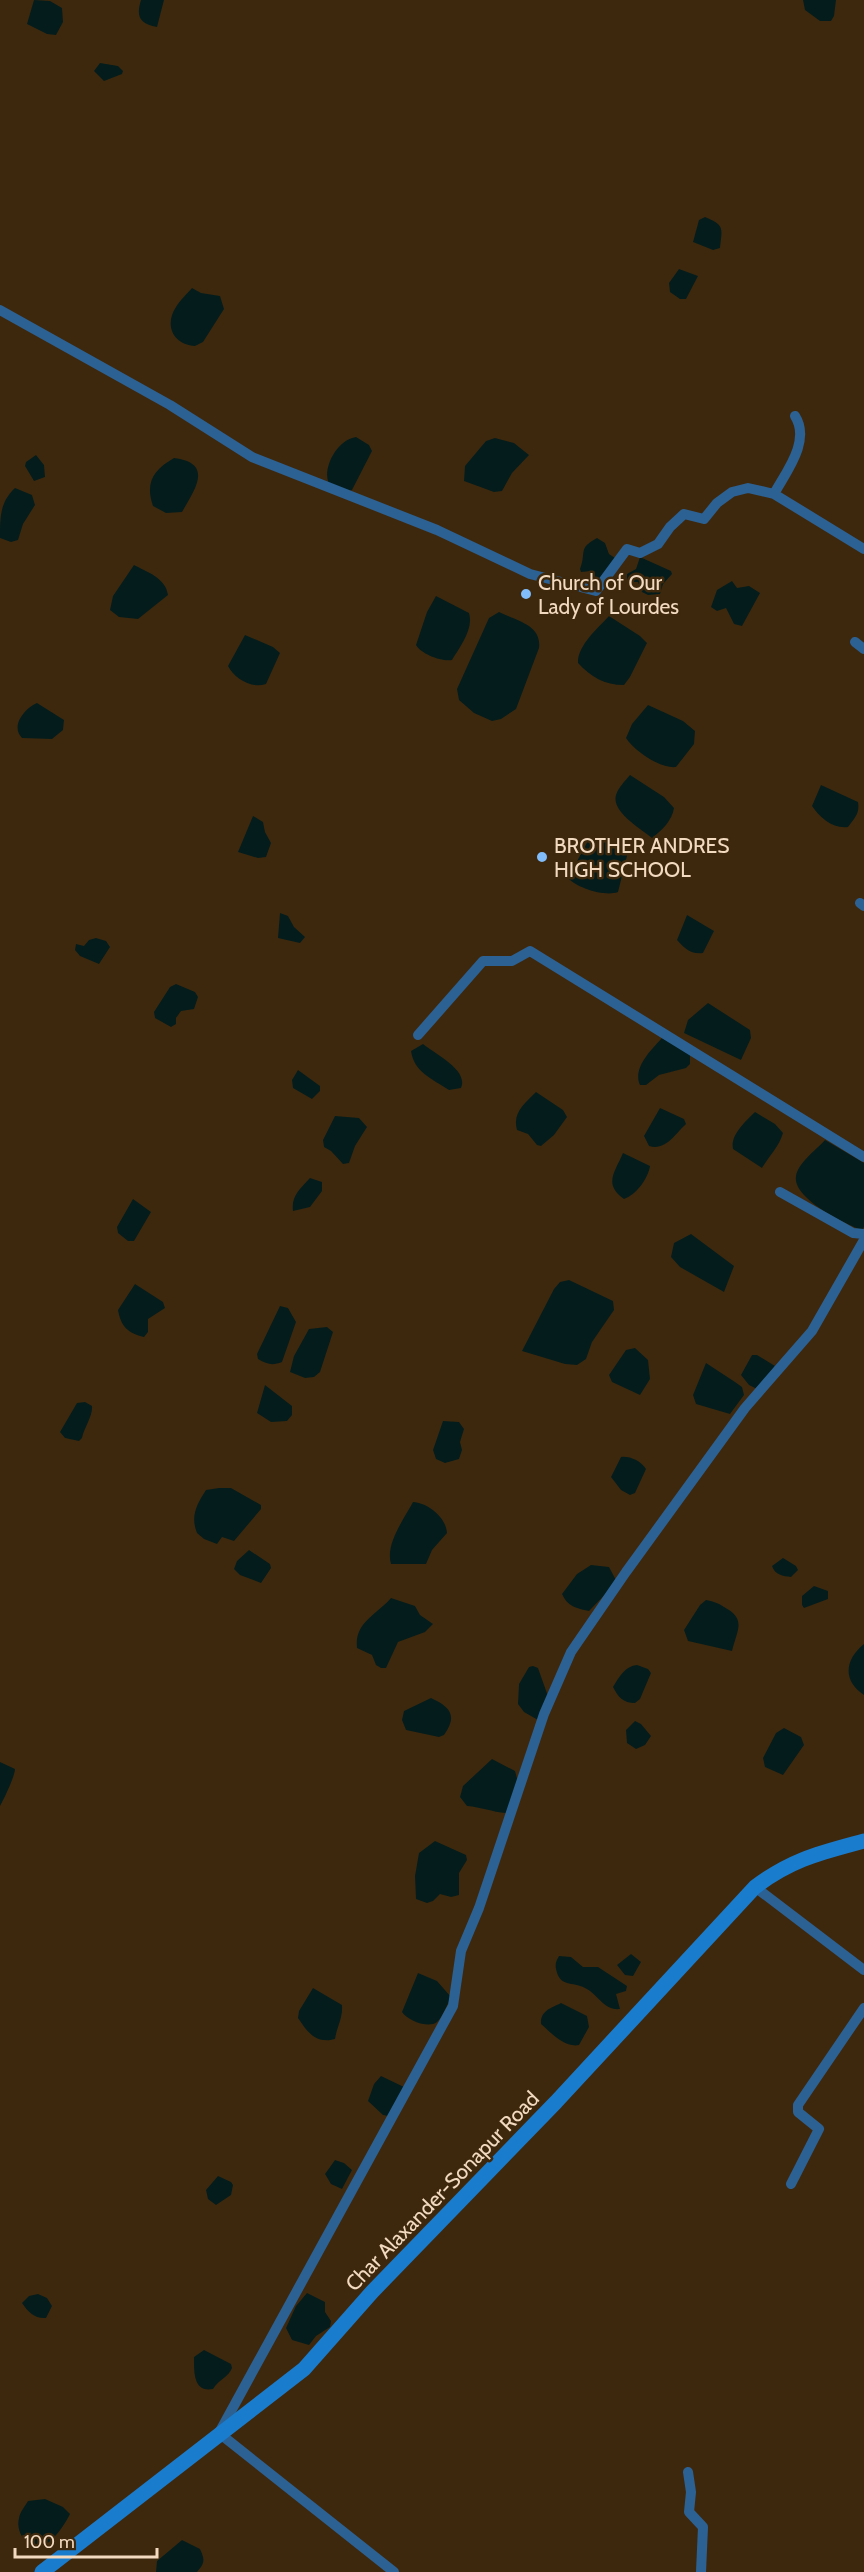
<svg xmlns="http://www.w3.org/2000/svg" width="864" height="2572" font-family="Cabin,sans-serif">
<rect width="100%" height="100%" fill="#3e280d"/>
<!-- water -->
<path fill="#041d1c" d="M34,0L50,1L62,8L63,22L56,35L47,34L27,24Z
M141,0H164L157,27C139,24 136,16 141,0Z
M803,0H836L834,16L831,21H820L805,10Z
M100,63L118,66L123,71L122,74L104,81L94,71Z
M705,217C725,225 722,228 720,248L713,250L693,242L699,220Z
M679,269L698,276L686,299H680L670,292L669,283Z
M192,288L201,293L220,296L224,309L203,342L195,346C173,345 164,325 176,307C180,300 187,294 192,288Z
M356,437L369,445L372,451L352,490C310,500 328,441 356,437Z
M495,438L514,443L529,455L512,473L502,491L494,492L464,481L465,466L486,441Z
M36,455L44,465L45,477L34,481L25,466L26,462Z
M174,458C215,463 194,491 182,512L166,513L153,506C145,483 153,470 174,458Z
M15,488L32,495L35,505L23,524L18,540L11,542L0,538C0,517 0,502 15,488Z
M597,538L605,543L609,554L615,558L603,584L596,582L592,571L581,572L580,569C587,551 577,549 597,538Z
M640,557L671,571L672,574L663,584L660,594L648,595L642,592L638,582H627V574L636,569Z
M134,565C147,572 166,578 168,595L138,619L119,617L110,610L113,596Z
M732,581L737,588L749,586L760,593L742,626L734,624L726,608L717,611L711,607L717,590Z
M436,596L469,613C474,629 460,647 452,660C442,662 421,654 416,645L427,612Z
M499,612C517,621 542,625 539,648L516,709L501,719L492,721L474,713L459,700L457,689L489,618Z
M609,616L640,636L647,643L630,677L624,685C604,685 591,677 578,663C577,646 598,628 609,616Z
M245,635L273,647L280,653L266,684C251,689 234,678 228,666Z
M37,703L64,720L63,730L52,739L22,738C10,726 25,708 37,703Z
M648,705L683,721L695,731L694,744L676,767C661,769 634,751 626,738L632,724Z
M630,775L664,797L674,808C672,821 662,830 652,838C641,829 611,812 616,795C618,788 625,781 630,775Z
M821,785L858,802C860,813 855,818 848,827C833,829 820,818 812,806Z
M253,816L263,822L265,832L271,843L266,857L258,858L238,852Z
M590,837L616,843L626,850L627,856L618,892C605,897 577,888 568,878Z
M280,913L288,916L294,927L305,937L300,943L278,938Z
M687,915L714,931L703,953C691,955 684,948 677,940Z
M96,938L106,941L110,947L99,964L80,956L75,950L76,944L84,946L89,940Z
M176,984L195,992L198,997L194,1009L181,1011L176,1018V1024L171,1027L155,1018L154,1012L170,987Z
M708,1003L750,1030L751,1038L741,1060L684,1033L688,1020Z
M662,1038L690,1054V1064L686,1068L659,1075L646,1085H640C632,1068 652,1049 662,1038Z
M423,1044C435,1054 469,1070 461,1088L449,1090C432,1079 414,1072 411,1051Z
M298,1070L320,1086V1091L312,1099L293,1088L292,1080Z
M536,1092L563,1110L567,1117L554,1135L541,1146L537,1145L528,1134L517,1130C512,1113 525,1103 536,1092Z
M660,1108L684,1119L686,1124C675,1134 666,1151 649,1146L644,1136Z
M755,1112L775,1124L783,1133C779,1147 769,1156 762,1168L733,1149C730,1135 746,1121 755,1112Z
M335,1116L359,1118L367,1127L355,1146L349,1163L343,1164L331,1151L324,1147L323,1140Z
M825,1140L864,1163V1227L862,1230C845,1224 792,1198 796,1176C798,1163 816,1150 825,1140Z
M623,1153L650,1166C648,1179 636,1195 624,1199C603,1184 615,1172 623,1153Z
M310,1178L322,1182V1191L310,1207L293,1211C291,1196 300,1189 310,1178Z
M133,1199L151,1212L134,1241H128L118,1233L117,1227Z
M691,1234L734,1266L724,1292L680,1267L671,1257L674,1243Z
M569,1280L613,1301L614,1310L592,1342L586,1359L577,1365L565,1364L522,1351L554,1289L560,1282Z
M135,1284L163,1302L165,1308L148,1319V1332L144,1337C128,1333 121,1327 118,1310Z
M280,1306L288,1308L296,1322L282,1362C272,1366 267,1364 258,1359L257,1354Z
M327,1327L333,1332L320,1372L314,1377L305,1378L290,1372L294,1356L309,1329Z
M635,1348L648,1360L650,1379L640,1395L612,1382L609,1375L626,1350Z
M752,1355H757L775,1366L757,1389L749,1385L741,1375Z
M706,1363L735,1382L742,1387L744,1395L730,1414L696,1404L693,1395Z
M265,1385L292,1406V1415L287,1421L271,1422L257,1413Z
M85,1402L92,1406C93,1416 84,1428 82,1438L79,1441L65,1438L60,1432L77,1403Z
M443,1421L459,1422L464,1429L460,1442L462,1450L459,1459L445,1463L436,1459L433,1450Z
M621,1457C630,1456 641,1461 646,1469L635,1493L630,1495L621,1490L611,1477Z
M219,1488H231L261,1505V1509L234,1541L222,1537L217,1544L204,1539L197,1533C190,1516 197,1504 206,1490Z
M413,1502C428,1503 446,1517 447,1533L432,1550L426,1564H391C385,1544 404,1519 413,1502Z
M249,1550L270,1564L271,1568L261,1583L240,1575L234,1569L237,1561Z
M783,1558L796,1566L798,1570L791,1577C783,1576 775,1575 772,1566Z
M591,1565L609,1567L617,1582L589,1611C576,1608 568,1607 562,1594L577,1574Z
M814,1586L828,1591V1599L804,1608L802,1605V1596Z
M391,1598L415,1606L420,1615L433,1624L425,1632L398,1642L386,1668H381L376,1665L372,1655L357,1648C354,1623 376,1615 391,1598Z
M706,1600C713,1601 718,1603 724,1607C747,1619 737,1630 732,1651L688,1641L684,1630L700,1605Z
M864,1644V1695C842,1681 845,1659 864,1644Z
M637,1665L648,1669L651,1673L640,1699L635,1703C623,1703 618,1697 613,1687C619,1677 625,1666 637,1665Z
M533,1666L538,1668L549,1699L538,1720L524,1712L518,1704L519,1684L529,1667Z
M431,1698C450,1707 458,1715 444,1735L439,1737L406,1730L402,1720L404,1711Z
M635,1721L641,1724L651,1736L645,1745L636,1749L627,1743L626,1730Z
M784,1728L801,1737L804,1745L783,1775L765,1767L763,1758L776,1733Z
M492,1759L515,1771L518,1782L506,1813C492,1812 481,1807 467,1806L460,1797L463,1786Z
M0,1762L15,1769C15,1776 4,1799 0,1806Z
M435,1841L466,1855L467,1860L459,1873V1895L451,1897L440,1894L433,1901L427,1903L416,1899L415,1876L419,1853Z
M631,1954L641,1962L633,1976L625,1975L617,1965Z
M559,1956L571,1957L583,1967H598L627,1986L626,1991L616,1994L620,2009C604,2011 598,1994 585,1988C572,1981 560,1988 556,1969C555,1964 556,1961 559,1956Z
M418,1973L437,1981L451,1997C447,2004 443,2017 437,2022C428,2029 407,2020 402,2012Z
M313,1988L342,2005C343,2018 337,2026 335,2039C316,2044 308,2033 298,2018L299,2011Z
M561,2003L587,2016L589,2027L579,2045C565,2048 551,2033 541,2024C540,2011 551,2008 561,2003Z
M381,2076L404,2087L394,2117L383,2115L368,2101L374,2084Z
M335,2160L344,2163L352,2170L342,2189L331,2184L325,2174Z
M218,2176L231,2182L233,2185L231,2195L216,2205L208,2199L206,2190Z
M307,2293L325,2302V2312L331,2321L330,2327L316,2336L309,2345L292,2340L286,2328L296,2306Z
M38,2294L47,2298L52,2306L46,2318C35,2319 28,2312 22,2303L29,2296Z
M204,2350L231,2364L232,2368C229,2377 218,2380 213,2389C193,2393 194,2371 194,2357Z
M45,2499L63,2507L70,2514C65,2524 56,2538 46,2544C29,2553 15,2533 19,2518C20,2512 25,2506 28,2501Z
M182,2540L200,2549C205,2560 205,2563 197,2572H156L157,2561Z"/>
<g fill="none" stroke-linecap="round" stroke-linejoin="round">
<!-- minor -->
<path stroke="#2c6194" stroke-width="10" d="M0,310L170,405L252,457L437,530L530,574L596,591L627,549L640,553L658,544L670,527L684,514L704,519L717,503L732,492L748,488L774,494L864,549
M774,494C786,472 811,441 795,416
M855,642L864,649
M860,903L864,906
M418,1035L483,961H512L530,951L864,1157
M780,1192L853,1233L864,1234
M755,1887L864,1970
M791,2184L819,2129L798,2112V2105L864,2008
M688,2472L691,2492L689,2512L703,2527L701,2572
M394,2572L219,2433L453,2006L461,1951L479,1908L544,1714L571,1652L626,1572L745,1408L812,1331L864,1240"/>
<!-- secondary -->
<path stroke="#1a7ccd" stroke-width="15" d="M42,2572L304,2369L372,2292L556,2102L755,1887C792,1859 820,1853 864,1841"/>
</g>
<!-- markers -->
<g fill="#80bdfa" stroke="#3e280d" stroke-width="2">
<circle cx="526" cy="594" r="6"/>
<circle cx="542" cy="857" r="6"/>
</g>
<g text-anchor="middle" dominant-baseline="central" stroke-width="5" stroke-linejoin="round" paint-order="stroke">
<!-- poi labels -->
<g font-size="21" fill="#f2dac1" stroke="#3e280d" text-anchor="start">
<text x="538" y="582">Church of Our<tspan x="538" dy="24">Lady of Lourdes</tspan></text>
<text x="554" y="845">BROTHER ANDRES<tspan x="554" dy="24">HIGH SCHOOL</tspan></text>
</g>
<!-- street labels -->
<g font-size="21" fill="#f2dac1" stroke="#3e280d">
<text transform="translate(442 2191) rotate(-46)">Char Alaxander-Sonapur Road</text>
</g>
</g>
<!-- scale -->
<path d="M15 2548v9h142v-9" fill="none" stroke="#f2dac1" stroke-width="3"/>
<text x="24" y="2548" font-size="18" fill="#f2dac1" stroke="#3e280d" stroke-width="4.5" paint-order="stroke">100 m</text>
</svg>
